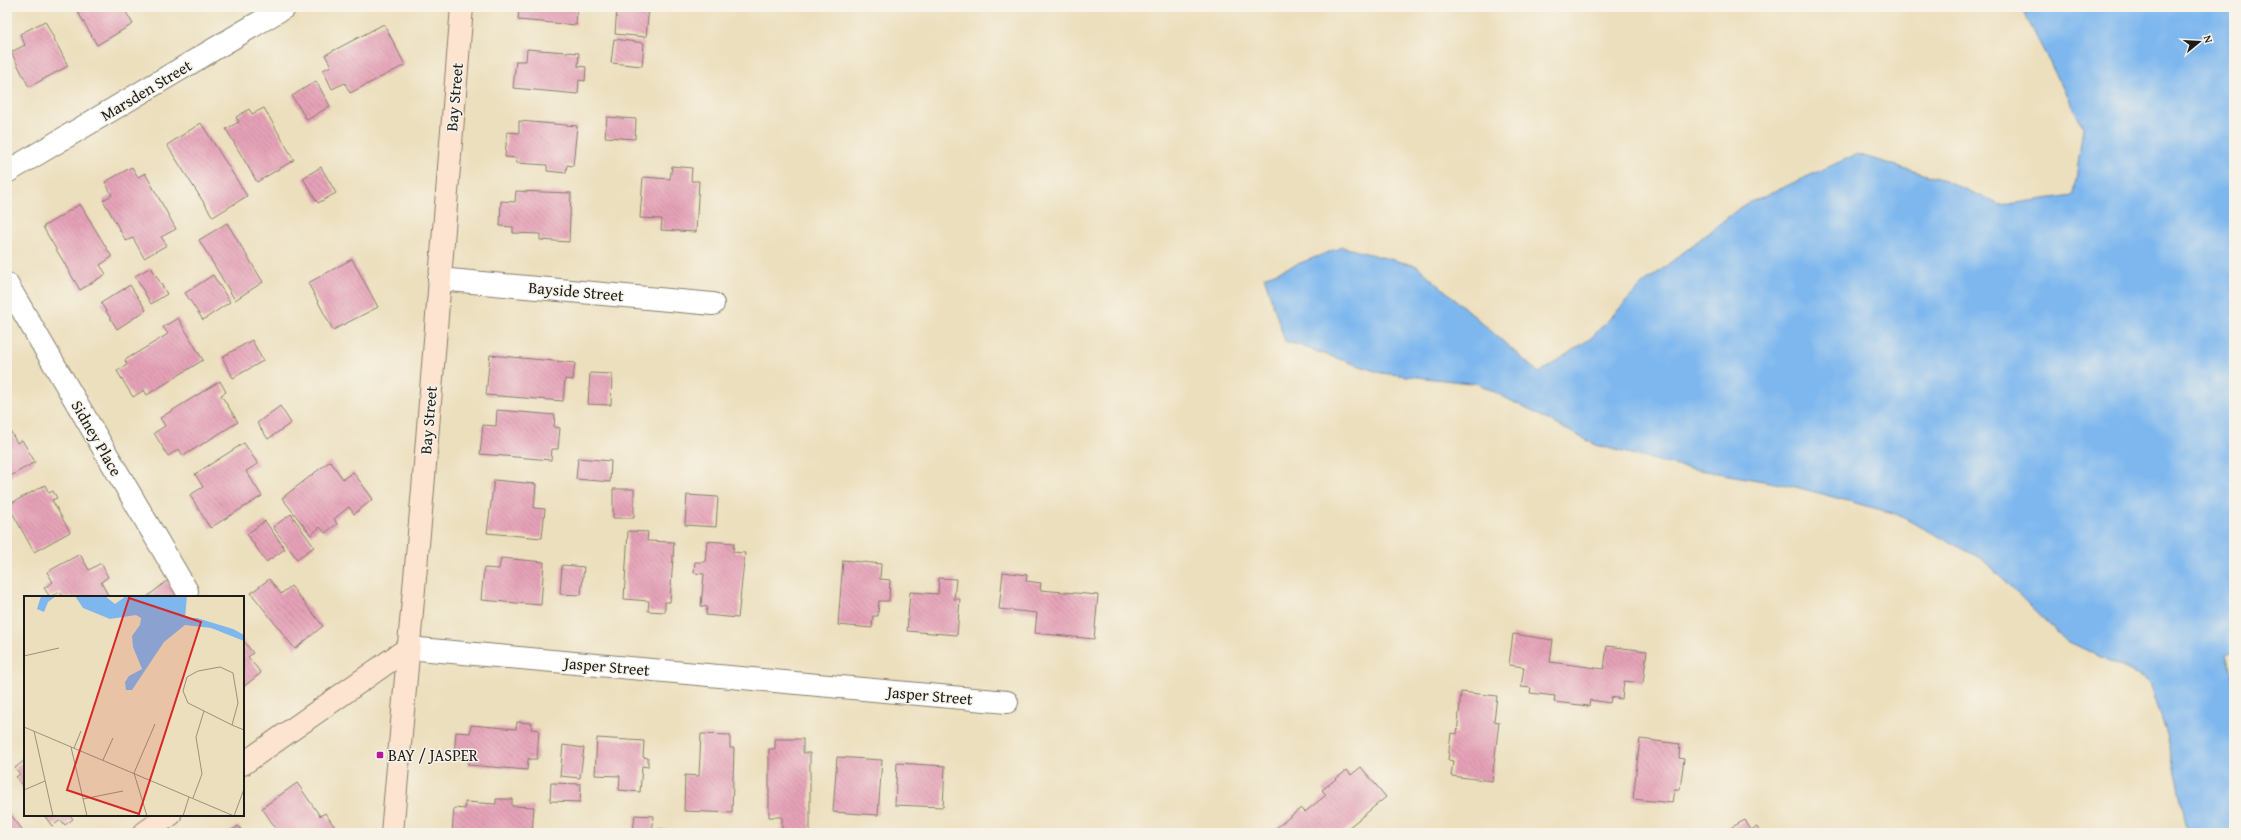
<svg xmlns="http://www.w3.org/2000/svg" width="2241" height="840" font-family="'Gentium Book Plus',serif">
<defs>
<pattern id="building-back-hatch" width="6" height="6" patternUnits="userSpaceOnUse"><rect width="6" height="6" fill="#e5a1b7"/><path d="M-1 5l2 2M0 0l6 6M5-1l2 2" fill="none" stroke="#c48a9d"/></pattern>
</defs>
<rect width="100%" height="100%" fill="#f7f3e8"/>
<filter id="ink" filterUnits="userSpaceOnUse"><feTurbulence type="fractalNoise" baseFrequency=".025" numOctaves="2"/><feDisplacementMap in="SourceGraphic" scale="8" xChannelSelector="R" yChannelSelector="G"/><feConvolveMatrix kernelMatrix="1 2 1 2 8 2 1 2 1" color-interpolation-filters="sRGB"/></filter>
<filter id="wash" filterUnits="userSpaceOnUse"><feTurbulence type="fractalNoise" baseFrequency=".012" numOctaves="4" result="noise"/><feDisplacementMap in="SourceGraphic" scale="16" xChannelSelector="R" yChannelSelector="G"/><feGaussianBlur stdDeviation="0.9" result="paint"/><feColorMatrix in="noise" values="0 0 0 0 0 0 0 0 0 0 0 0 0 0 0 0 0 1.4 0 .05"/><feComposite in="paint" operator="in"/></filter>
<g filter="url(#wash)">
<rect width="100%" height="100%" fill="#ecdfbd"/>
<!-- water -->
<path fill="#7eb7ee" stroke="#4d6a85" d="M2021,7H2234V652L2226,655L2234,681V833H2188L2167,735L2149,680L2065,640L1982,559L1896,514L1792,486L1677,466L1596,445L1479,384L1381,373L1285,341L1264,277L1342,247L1417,266L1539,373L1591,338L1642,285L1742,206L1857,154L1947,181L2001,205L2074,195L2083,127Z"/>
<g id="blocks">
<!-- building -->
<path fill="url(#building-back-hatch)" d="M75,7H123L133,24L97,45Z
M519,7H577L576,25L518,20Z
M617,7H649L646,37L615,34Z
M45,21L68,66L29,87L11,52L25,45L20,34Z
M384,24L405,65L350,93L345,83L332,89L323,70L331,66L325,55Z
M614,39L644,43L642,66L611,63Z
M527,49L579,53L578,66L586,67L585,81L579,80L578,94L513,88L516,61H526Z
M316,81L330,106L307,120L292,96Z
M264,108L294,160L257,182L226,129L239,122L236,117L249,109L252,114Z
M607,117L636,119L635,139L605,137Z
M519,121L577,126L573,166L567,165L566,173L547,171V165L516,163L517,158L505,157L507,132L519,133Z
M201,123L247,196L213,217L167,145Z
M672,166L692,168L691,181H699L696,232L661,230L662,219L640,218L643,177L670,179Z
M132,167L138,177L145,173L176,229L161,237L167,245L144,258L133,238L126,241L103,200L112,195L105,182Z
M321,167L336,193L318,203L303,178Z
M516,191L571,193L569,242L540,240V234L513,233V227L500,226L501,201L515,202Z
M80,204L112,257L100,265L106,274L80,290L43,227Z
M227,223L263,282L235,300L199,240Z
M352,259L378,307L333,330L308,283Z
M151,267L167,294L151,304L135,276Z
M213,275L230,302L203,320L185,293Z
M130,285L146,310L117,329L101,303Z
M178,318L203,360L147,395L144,390L133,397L117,371L127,365L125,360L168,334L163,327Z
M252,340L263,361L233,378L222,357Z
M490,355L575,363L573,380L565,379L563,401L486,395Z
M590,373L612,374L611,405L588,404Z
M220,381L226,392L221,395L238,422L183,456L179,449L168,456L154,433L165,426L160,418Z
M280,406L291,423L268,439L257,423Z
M497,410L555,415L554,427L560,428L558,449H552L551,460L480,454L483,425L496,426Z
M7,425L17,443L22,440L35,462L7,478Z
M244,443L258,464L246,471L262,496L210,528L190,495L203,487L195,474Z
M578,458L611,461L610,482L576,479Z
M330,461L343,479L353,472L373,499L354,514L349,507L334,519L337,524L325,533L320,527L311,535L282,498Z
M494,480L536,484L534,508L545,509L542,538L487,533Z
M45,485L49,493L53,491L57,498L52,500L70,532L34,552L8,505Z
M613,489H634V518H613Z
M687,495L718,497L716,527L685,525Z
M291,514L314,547L297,559L273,527Z
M265,521L285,549L266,562L247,534Z
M628,531L648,532L647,541L674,542L670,602H665V612L648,611L649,601L624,599Z
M707,541L734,543L733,552L745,553L738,618L706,615L707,607L701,606L704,574L694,573L695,562H705Z
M80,554L89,570L101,563L108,577L101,582L109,597H63L60,592L50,597L44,588L53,582L47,572Z
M501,558L544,562L541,605L481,600L484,568L499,569Z
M843,560L881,564L880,579L890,580L889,601H879L878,616H873L872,628L838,625Z
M562,565L584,567L581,595L560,594Z
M1003,572L1027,575L1026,581L1041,583L1040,590L1098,595L1094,639L1035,633L1037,613L999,609Z
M173,576L189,597H147Z
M939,578L956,579L954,599H960L957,635L907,631L910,592L938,594Z
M269,579L281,594L291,586L323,626L295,649L251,593Z
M1513,634L1553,640L1550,662L1604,669L1607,646L1647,651L1643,683L1624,681L1622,699L1611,697L1610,703L1590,700L1589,706L1554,702L1555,696L1530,693L1531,688L1521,687L1524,667L1509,665Z
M243,640L253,653L248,657L261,673L243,687Z
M1461,692L1497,696L1494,721L1499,722L1492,781L1451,776L1453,761L1448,760L1451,733L1457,734Z
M517,722L532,723L531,729L539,730L537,759H528L527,770L468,765L469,758L454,757L456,732L470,733L471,725L516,729Z
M701,734L730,735V748H734L732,813L684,811L685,775L699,776Z
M597,738L644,741L643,757L648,758V767L642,766L640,792L619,790L620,776L595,775Z
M775,739H803V753H810V833H782V817H769V749H775Z
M1640,739L1680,744L1679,758L1684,759L1680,789H1674L1672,803L1633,799Z
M563,745L584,748L580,778L560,776Z
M837,757L882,760L878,815L833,812Z
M25,760V790L16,777L20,774L15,768Z
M897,763L945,766L943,807L895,805Z
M1361,767L1386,797L1342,833H1280L1276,828L1301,808L1305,812L1326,795L1322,790L1347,770L1351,775Z
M297,783L320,816L325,813L339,833H279L262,808Z
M551,783L581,784L580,802L550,801Z
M496,799H512V806L534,807L532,833H452L454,808L465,809V802L496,804Z
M7,810L25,833H7Z
M44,815H70L73,819L65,825L61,820L52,826Z
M635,815L654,816L652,833L633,832Z
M1745,820L1751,830L1757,827L1760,833H1721Z
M238,826L244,833H228Z
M659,829L689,831V833H659Z"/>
</g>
</g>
<g filter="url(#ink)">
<use href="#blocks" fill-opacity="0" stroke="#847e6c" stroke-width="1"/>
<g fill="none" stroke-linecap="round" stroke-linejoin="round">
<!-- minor casing -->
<g stroke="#847e6c" stroke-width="24">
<path id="minor" d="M7,172L285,7
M439,279L713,304
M7,284L187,591
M408,648L1007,702"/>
</g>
<!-- secondary casing -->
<g stroke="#847e6c" stroke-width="24">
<path id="secondary" d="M243,764L408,648
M144,833L170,815
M392,833L423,489L462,7"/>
</g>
<!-- minor -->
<use href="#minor" stroke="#fff" stroke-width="22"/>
<!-- secondary -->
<use href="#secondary" stroke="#fde4d0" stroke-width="22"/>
</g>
</g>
<!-- markers -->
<rect fill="#b5179e" stroke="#f7f3e8" stroke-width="1.5" x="376" y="751" width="8" height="8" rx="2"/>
<g text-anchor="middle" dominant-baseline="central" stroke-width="3" stroke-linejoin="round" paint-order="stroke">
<!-- street labels -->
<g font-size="16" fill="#1c1c1c" stroke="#f7f3e8">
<text transform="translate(146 90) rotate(-31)">Marsden Street</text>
<text transform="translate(454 97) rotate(-85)">Bay Street</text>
<text transform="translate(576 291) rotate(5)">Bayside Street</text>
<text transform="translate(428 420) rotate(-85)">Bay Street</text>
<text transform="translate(97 438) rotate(60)">Sidney Place</text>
<text transform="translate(607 666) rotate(5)">Jasper Street</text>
<text transform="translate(930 695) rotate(5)">Jasper Street</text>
</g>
<!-- poi labels -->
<g font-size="16" fill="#1c1c1c" stroke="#f7f3e8" text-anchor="start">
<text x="388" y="755">BAY / JASPER</text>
</g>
</g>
<!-- overview -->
<g transform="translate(24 596)">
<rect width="220" height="220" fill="#ecdfbd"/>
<path d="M17,0H32L24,6L20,16L13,13ZM51,0H81L91,8L102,0H163L161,22H173L209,33L220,39V45L187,32L161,29L140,46L108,94H102L101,86L105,80L118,73L109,51L108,40L116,29L117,22L112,19L86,23L59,12Z" fill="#7eb7ee"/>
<path fill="none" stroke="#99917d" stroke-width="1" d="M0,60L35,52M208,129L214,107L209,77L196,71L174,75L163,81L159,95L164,107L208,129L220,134M0,131L210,220M10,135L29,220M47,151L63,220M50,152L57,135M79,164L89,142M110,177L131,128M110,177L123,220M0,194L21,185M169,202L178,178L172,141L180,115M59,203L99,195M159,220L165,201M210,220L220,193"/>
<path fill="#d62828" fill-opacity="0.15" stroke="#d62828" stroke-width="2" d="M105,2L177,26L115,218L43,194Z"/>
<rect width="220" height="220" fill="none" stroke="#1c1c1c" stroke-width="2"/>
</g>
<!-- margin -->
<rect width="2241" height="840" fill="none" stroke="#f7f3e8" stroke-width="24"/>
<!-- north arrow -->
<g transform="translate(2199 42) rotate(72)" stroke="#f7f3e8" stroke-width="3" paint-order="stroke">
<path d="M0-3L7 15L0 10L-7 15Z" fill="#1c1c1c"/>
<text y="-6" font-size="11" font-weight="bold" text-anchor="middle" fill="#1c1c1c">N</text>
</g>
</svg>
